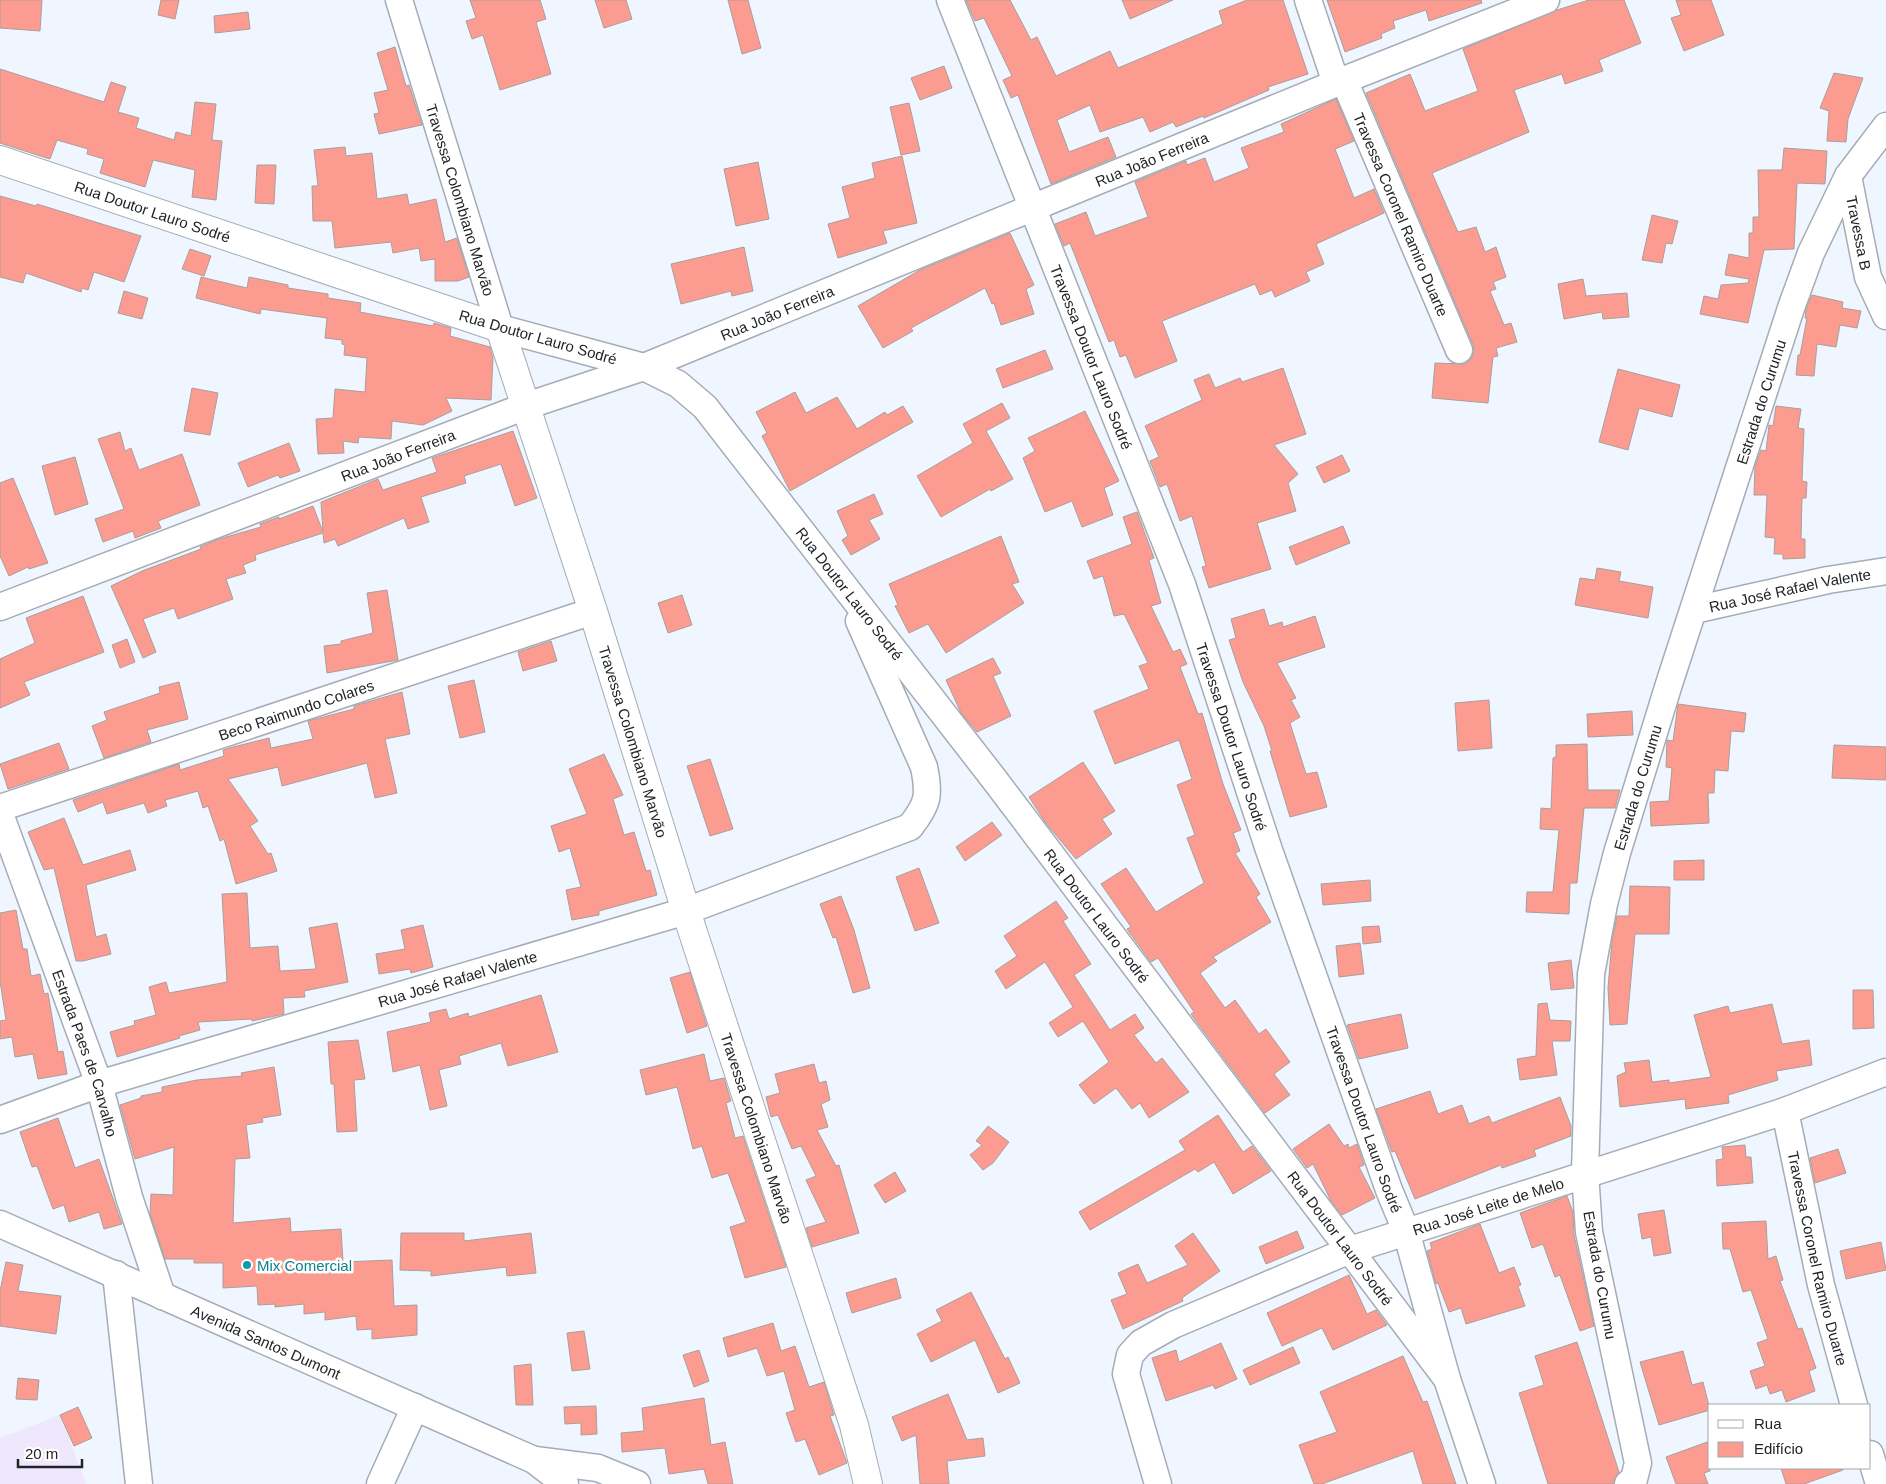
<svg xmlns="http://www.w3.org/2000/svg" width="1886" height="1484" font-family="Arial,sans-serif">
<rect width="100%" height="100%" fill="#eff6ff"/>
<!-- education -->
<path fill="#efe7fc" d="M60,1415L86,1484H0V1438Z"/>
<!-- building -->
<path fill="#fc9c90" stroke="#aa9e9c" d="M0,0H42L40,31L0,28Z
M161,0H179L175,19L158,15Z
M470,0H540L546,19L536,22L551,74L500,90L483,35L472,39L466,21L476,18Z
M595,0H626L632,19L604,28Z
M728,0H748L761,48L742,54Z
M966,0H1010L1031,40L1037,37L1056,76L1110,51L1118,68L1223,24L1219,11L1247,0H1283L1308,74L1268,87L1269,90L1204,118L1203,116L1176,127L1173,122L1150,132L1143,117L1100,132L1090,105L1057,120L1069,152L1108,137L1116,157L1051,184L1018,95L1011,98L1003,80L1012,76L984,18L975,21Z
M1122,0H1173L1130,19Z
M1327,0H1481L1482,3L1429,21L1426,10L1393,21L1395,28L1381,34L1382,38L1345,52Z
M1589,0H1624L1641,43L1599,60L1603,71L1565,84L1562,74L1514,90L1529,132L1432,173L1458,232L1476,227L1485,252L1496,247L1506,277L1493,282L1496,289L1490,291L1504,325L1511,323L1517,342L1496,348L1498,356L1493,357L1488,403L1432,398L1435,363L1465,364L1471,359L1474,352L1473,345L1366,93L1410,74L1425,111L1478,91L1463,49L1557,10Z
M1676,0H1711L1724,35L1684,51L1671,18L1681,15Z
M248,12L250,29L215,33L214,16Z
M395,47L406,86L409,85L422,125L379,134L374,114L379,113L374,93L388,90L377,53Z
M944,66L952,88L920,100L911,78Z
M0,69L104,102L111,82L126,87L118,112L139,118L136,128L174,140L176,132L191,136L195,102L216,104L212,140L222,141L216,200L192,197L195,170L153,160L145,187L100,173L104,159L87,154L88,149L57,140L50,159L0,143Z
M1834,73L1863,78L1848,119L1846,142L1827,141L1829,111L1820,108Z
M1336,99L1354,141L1335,149L1354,198L1374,189L1384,213L1316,244L1324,264L1306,272L1310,281L1275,297L1272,290L1260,295L1255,284L1162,321L1177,361L1135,378L1126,355L1120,357L1114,340L1109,342L1070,243L1064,246L1055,224L1086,212L1095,236L1148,217L1135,182L1186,161L1187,165L1205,158L1214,182L1249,168L1241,148L1284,132L1281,124Z
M909,103L920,151L901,155L890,107Z
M345,147L346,156L372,153L377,199L407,194L409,205L436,199L445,242L457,238L469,277L458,281H435V259L421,261L419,248L393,253L391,242L335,248L332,221H313L312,186H318L314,150Z
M1784,148L1827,151L1825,184L1797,183L1794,249L1764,250L1748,323L1700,314L1704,296L1718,299L1721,285L1748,283L1749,279L1725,275L1729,254L1749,258V233H1753V217H1759L1758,170H1782Z
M902,156L917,223L883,231L887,243L838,258L828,224L850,218L842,187L875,178L872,163Z
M758,162L769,219L736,226L724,169Z
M257,165H276L274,204L255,203Z
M0,196L36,206L37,204L141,236L124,282L94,272L88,290L82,288L81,292L26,273L23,283L0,277Z
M1652,215L1678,221L1672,244L1666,243L1662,263L1642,260Z
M1010,233L1034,285L1026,289L1034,314L1001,325L994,303L992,304L985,288L911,328L913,331L883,348L858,306L920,270Z
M744,247L753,291L732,296L731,291L681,304L671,264Z
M190,249L211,256L204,276L182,269Z
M201,277L247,288L249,277L288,285V288L328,294V298L361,303L360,312L433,326L434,323L451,328L450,336L490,347L493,358L491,400L446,398L452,411L423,425L392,421L391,439L359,437L358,443L343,441L344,453L318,454L316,419L333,418L335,389L365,392L367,358L344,355L345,345L342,344V340L325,338L327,318L261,309L260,314L196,298Z
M1583,279L1586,296L1627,293L1629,317L1603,319L1602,312L1564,319L1558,284Z
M124,291L148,298L142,319L118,313Z
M1812,295L1843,302L1842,308L1861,311L1857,328L1840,325L1836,347L1817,344L1814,376L1796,375L1798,355H1800L1807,318H1805L1806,309Z
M1045,350L1053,369L1003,388L996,369Z
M1283,368L1306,434L1274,445L1298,474L1288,483L1296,511L1257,523L1271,569L1209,588L1202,567L1206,566L1192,516L1180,521L1167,484L1160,487L1150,461L1159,457L1145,426L1202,400L1194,380L1209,374L1215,388L1240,378L1242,382Z
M1618,369L1680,385L1672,417L1639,408L1628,450L1599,442Z
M192,388L218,393L210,435L184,431Z
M795,392L806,413L837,397L857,429L885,412L887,415L903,406L913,422L790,491L762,436L767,433L756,412Z
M1002,403L1010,418L986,431L1013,479L991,491L990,489L941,517L917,476L973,443L963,424Z
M1776,406L1801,409L1798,428L1804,429L1802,481L1807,482L1806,498H1802L1801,539H1805V558L1783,559V554H1774L1775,538L1765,537L1767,495H1754L1755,466L1761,450L1766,451L1769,425L1773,426Z
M1085,411L1119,481L1104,488L1113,515L1082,527L1072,501L1045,512L1023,458L1035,451L1028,438Z
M513,431L537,498L515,506L501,464L464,476L466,483L421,497L429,522L408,529L404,518L338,546L335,539L324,543L323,533L255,555L256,560L243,565L246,573L226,579L233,599L178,619L174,608L143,619L156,652L143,658L111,586L142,571L201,549L200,547L219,539L261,527L260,524L279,517V519L313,506L323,532L321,502L378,479L383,490L437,472L432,458Z
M120,432L125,451L131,448L139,470L182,454L200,505L158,521L161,528L135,538L133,531L103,542L95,519L124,509L98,439Z
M289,443L300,471L280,478L278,475L248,487L238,463Z
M1342,455L1350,471L1324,483L1316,467Z
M75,457L88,504L55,515L42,466Z
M13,478L48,563L29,569L28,567L9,576L0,556V483Z
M874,494L883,514L869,520L880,539L851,555L842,540L848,536L837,511Z
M1137,512L1154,558L1149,560L1161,603L1151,606L1173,652L1180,649L1187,664L1180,667L1198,714L1202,713L1223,784L1241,830L1233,833L1240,851L1235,853L1260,894L1256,897L1271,922L1213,957L1217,961L1200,973L1225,1008L1235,1000L1259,1034L1266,1029L1290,1062L1274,1074L1290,1095L1265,1113L1196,1021L1191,1014L1194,1012L1158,958L1151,962L1132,936L1127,929L1131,927L1101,884L1126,868L1156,912L1204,883L1187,838L1195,835L1177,785L1192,779L1179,740L1115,764L1094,711L1149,689L1139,666L1148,663L1124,614L1114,616L1103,576L1094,579L1087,561L1132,544L1123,517Z
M1343,526L1350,543L1296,565L1289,547Z
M1001,536L1019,582L1012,584L1024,603L946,653L928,624L909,633L895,606L898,605L889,584Z
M1597,568L1621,572L1619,581L1653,587L1648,618L1575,605L1580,578L1595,580Z
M387,590L398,660L327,673L324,646L341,644V641L373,633L367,593Z
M682,595L692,625L668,633L658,603Z
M83,596L104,652L24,682L30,695L0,708V659L35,643L26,618Z
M1264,609L1269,626L1282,622L1283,627L1315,616L1325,647L1277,663L1296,698L1291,700L1300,717L1290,723L1306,774L1317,772L1327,807L1290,817L1270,751H1272L1264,726L1243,682L1229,640L1236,638L1231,619Z
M127,639L135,662L120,668L112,645Z
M551,641L557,661L523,671L518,652Z
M993,658L1001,673L993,676L1011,716L977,732L961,713L946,680Z
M474,680L485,732L460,738L448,686Z
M179,682L188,719L147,730L151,742L104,758L92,726L107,720L104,712L160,693L159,687Z
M402,692L410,734L385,739L397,793L375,798L367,763L282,786L278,767L228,779L258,821L250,826L268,854L271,853L277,871L236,884L224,839L220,841L208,806L203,808L198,791L165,800L167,806L148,813L144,803L107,814L103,802L78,812L73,800L179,764L180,770L224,756L223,750L233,747L269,738L271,748L313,739L308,721L354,709V706Z
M1489,700L1492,748L1458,751L1455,703Z
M1678,704L1746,713L1744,732L1731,731L1728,771L1715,770L1714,793H1708L1709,823L1651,826L1650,802L1669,801L1672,768L1666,767L1667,740L1673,741Z
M1632,711L1633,735L1588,737L1587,714Z
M59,743L69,769L8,789L0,764Z
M1587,744L1588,790H1620L1615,808H1584L1577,883H1570L1569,914L1526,912L1527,892H1553L1559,830L1540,829L1541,808L1551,809L1553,758L1556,757V745Z
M1834,745L1886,747V780L1832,778Z
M604,754L623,795L613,799L624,835L634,832L646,871L650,870L657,895L599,911V915L572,920L566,890L581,887L570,848L559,852L551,826L587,814L569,769Z
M710,759L733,829L710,836L687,766Z
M1083,762L1115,811L1102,819L1112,834L1076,859L1045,822L1029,797Z
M64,818L83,865L130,850L136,870L86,885L96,937L106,934L111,954L83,961H76L54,868L44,870L28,832Z
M992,822L1002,835L965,861L956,847Z
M1704,860V880H1674V861Z
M919,868L939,923L915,931L896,877Z
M1370,880L1371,901L1323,905L1321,884Z
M1630,886L1670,887L1669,934H1635L1627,1024L1610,1025L1608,988L1612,941L1617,916H1629Z
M247,893L250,948L278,946L280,971L316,969L309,928L337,923L348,982L304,991L305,997L283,998L284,1014L252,1021V1019L198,1022L200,1030L179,1036L180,1038L117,1057L110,1032L135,1025L134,1021L156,1015L149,987L166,982L169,993L227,982L222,894Z
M841,896L854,930L870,988L853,993L836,937L833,938L820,904Z
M1056,901L1068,918L1063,921L1091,964L1074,975L1110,1030L1135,1014L1144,1028L1134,1035L1156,1063L1162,1058L1189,1092L1149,1118L1140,1103L1132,1109L1116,1088L1094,1104L1079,1085L1109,1062L1083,1021L1058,1037L1049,1023L1073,1007L1045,962L1006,989L995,971L1017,956L1004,936Z
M16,910L23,949H27L31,976L40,974L44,994L48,993L58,1052L63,1051L67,1074L38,1079L33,1054L15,1057L12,1037L0,1039V1021L6,1020L0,981V913Z
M423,925L433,967L411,973L410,969L379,974L376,954L405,949L401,930Z
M1379,926L1381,942L1363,944L1362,927Z
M1360,943L1364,974L1339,977L1336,946Z
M1571,960L1574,988L1551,990L1548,963Z
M690,972L707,1026L687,1033L670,978Z
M1853,990H1873L1874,1028L1853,1029Z
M541,995L558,1052L508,1066L501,1043L459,1056L461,1064L439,1070L447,1106L430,1110L420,1065L393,1072L387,1032L431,1022L429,1013L446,1009L449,1019L468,1013L469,1017Z
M1547,1003L1550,1020L1571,1021L1570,1041H1552L1557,1075L1520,1080L1517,1059L1536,1056L1538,1004Z
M1772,1004L1782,1044L1809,1040L1812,1065L1776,1071L1778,1080L1728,1095L1729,1103L1686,1109L1685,1099L1620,1107L1617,1076L1626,1072L1624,1063L1649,1060L1652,1082L1669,1080V1083L1711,1077L1694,1015L1728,1006L1730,1013Z
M1401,1014L1408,1048L1359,1059L1347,1025Z
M358,1040L365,1079L354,1080L357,1131L337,1132L334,1084H331L328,1042Z
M704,1054L710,1081L724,1078L731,1101L726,1103L735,1138L743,1136L786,1267L745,1278L730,1227L746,1222L728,1173L712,1178L702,1146L693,1149L677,1087L646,1095L640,1070Z
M814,1064L819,1083L826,1081L830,1100L821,1104L828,1127L817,1130L836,1166L839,1165L859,1233L812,1247L806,1228L826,1222L806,1180L816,1176L801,1146L792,1149L778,1115L771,1117L766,1097L780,1093L775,1074Z
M274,1067L281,1115L262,1118L263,1122L246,1125L250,1158L235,1159L233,1223L290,1218L291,1232L341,1229L343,1262L392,1260L394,1306L417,1305V1335L372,1339V1329L357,1330L356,1316L325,1320V1312L304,1314V1304L275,1307V1304L258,1305L257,1286L223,1288V1263H194V1259H165L150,1214L151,1194L173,1195L174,1147L135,1159L120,1105L141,1098V1096L162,1092V1087L197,1080L242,1076L241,1073Z
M1430,1091L1438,1114L1462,1105L1469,1124L1489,1116L1492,1123L1560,1097L1571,1126V1136L1534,1150L1536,1156L1502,1168L1501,1165L1415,1199L1395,1151L1392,1152L1376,1109Z
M1218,1115L1243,1152L1252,1146L1271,1171L1233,1194L1214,1162L1198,1172L1195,1169L1090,1230L1079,1212L1185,1150L1179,1141Z
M58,1118L75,1168L99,1159L122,1224L104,1229L99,1212L69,1222L64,1205L53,1209L37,1166L32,1167L20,1132Z
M1329,1124L1344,1146L1348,1144L1349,1148L1357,1144L1364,1165L1359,1167L1375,1198L1342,1215L1331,1201L1313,1164L1307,1168L1293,1149Z
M988,1126L1009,1142L993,1163L983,1170L970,1155L982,1145L976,1141Z
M1745,1145L1746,1157H1751L1753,1183L1717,1186L1716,1160L1723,1159L1722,1147Z
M1838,1149L1846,1173L1815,1183L1810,1158Z
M895,1172L906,1191L885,1203L874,1185Z
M1567,1196L1573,1212L1574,1235L1594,1326L1580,1331L1560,1275L1555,1277L1543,1244L1532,1248L1520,1213Z
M1664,1210L1671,1253L1654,1256L1651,1237L1642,1239L1638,1214Z
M1766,1221L1768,1259L1776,1256L1783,1280L1780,1281L1798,1329L1802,1328L1816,1368L1809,1371L1815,1391L1786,1402L1782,1390L1770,1394L1767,1385L1756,1389L1750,1371L1765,1366L1757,1343L1768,1339L1751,1290L1743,1292L1730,1249H1723L1722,1223Z
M1480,1224L1499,1273L1514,1267L1521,1285L1518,1286L1525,1306L1466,1324L1461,1308L1449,1312L1438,1283L1436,1284L1427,1251L1432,1249L1430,1243Z
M1297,1231L1304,1248L1266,1264L1259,1247Z
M401,1233H464V1241L531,1233L536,1273L507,1276L506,1267L431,1276V1271L400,1270Z
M1193,1233L1220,1271L1182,1298L1183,1301L1123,1329L1111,1300L1127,1294L1118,1273L1138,1264L1147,1283L1188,1265L1175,1246Z
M1881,1242L1886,1270L1846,1279L1840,1251Z
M6,1262L23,1265L18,1291L61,1296L56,1334L0,1326V1291Z
M1349,1275L1367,1314L1376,1310L1387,1325L1333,1350L1322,1328L1282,1346L1267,1313Z
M896,1278L901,1298L852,1313L846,1293Z
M971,1292L1005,1359L1008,1357L1020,1383L998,1393L975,1340L931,1362L917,1334L942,1321L936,1310Z
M773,1323L781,1351L795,1346L809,1387L824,1382L834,1415L830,1416L847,1463L819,1475L805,1439L796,1442L786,1413L795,1410L784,1371L767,1376L757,1348L728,1357L723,1338Z
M584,1331L590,1369L572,1371L567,1333Z
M1577,1342L1619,1472L1613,1484H1548L1519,1393L1544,1385L1535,1356Z
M1221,1343L1237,1379L1215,1389L1213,1385L1166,1401L1152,1358L1176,1350L1179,1362Z
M1293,1347L1300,1363L1250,1385L1243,1370Z
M699,1350L709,1381L694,1387L683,1355Z
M1683,1351L1692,1385L1703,1382L1710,1410L1659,1425L1640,1362Z
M1403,1356L1423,1402L1427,1401L1456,1484H1423L1413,1451L1322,1484H1314L1299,1445L1337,1432L1320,1392Z
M531,1364L533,1405H516L514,1366Z
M18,1378L39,1380L37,1400L16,1399Z
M948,1394L967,1440L983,1438L985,1456L947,1461L949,1484H920L916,1435L902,1441L892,1417Z
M704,1398L711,1445L725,1442L733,1484H708L704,1469L669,1474L665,1448L622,1452L621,1433L644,1431L642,1408Z
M596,1406L597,1434L581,1435V1423L565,1424L564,1407Z
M78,1407L92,1438L74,1446L60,1415Z
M1710,1441V1471L1704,1473L1708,1484H1676L1666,1457Z
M1781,1468H1842L1843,1470L1804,1484H1786Z"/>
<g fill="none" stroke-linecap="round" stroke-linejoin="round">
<!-- minor casing -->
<g stroke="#a6acb5" stroke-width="29">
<g id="minor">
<path id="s1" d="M399,0L500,328L644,367L678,384L705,407L994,779L1447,1379"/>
<path id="s2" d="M950,0L1182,584L1269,850L1389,1190L1406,1231L1447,1379L1482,1484"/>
<path d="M1308,0L1336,83"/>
<path id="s3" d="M1344,80L1459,350"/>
<path id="s4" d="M1848,176L1868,277L1886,316"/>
<path id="s5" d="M0,607L526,406L644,367L1344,80L1546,0"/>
<path id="s6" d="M1694,610L1828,580L1886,571"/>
<path id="s7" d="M0,808L593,611"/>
<path id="s8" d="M0,814L99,1084L129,1197L162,1296"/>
<path id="s9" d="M1785,1111L1821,1285L1854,1405"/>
<path id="s10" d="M0,1120L99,1084L686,911L910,827C928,804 930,796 924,767L859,621"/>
<path id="s11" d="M0,1224L534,1460L565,1484"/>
<path d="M116,1274L139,1484"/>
<path d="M1870,1454L1879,1484"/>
<path d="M535,1460L598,1468L637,1484"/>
<path d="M380,1484L415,1407"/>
<path id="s12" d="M1158,1484L1126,1374L1130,1355L1141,1343L1173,1325L1350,1250L1785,1111L1886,1072"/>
<path id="s13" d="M1628,1484L1634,1479L1638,1463L1589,1232L1585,1173L1591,974L1604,904L1617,853L1669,684L1791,308L1811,253L1848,176L1886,126"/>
</g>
</g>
<!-- major casing -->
<g stroke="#a6acb5" stroke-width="30">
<g id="major">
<path id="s14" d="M0,160L500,328L593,611L686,911L854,1425L868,1484"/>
</g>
</g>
<!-- minor -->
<use href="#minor" stroke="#fff" stroke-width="26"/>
<!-- major -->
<use href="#major" stroke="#fff" stroke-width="28"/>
</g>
<!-- markers -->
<circle fill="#0f9aa8" stroke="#fff" stroke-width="2" cx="247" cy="1265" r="5"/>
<g text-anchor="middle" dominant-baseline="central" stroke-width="5" stroke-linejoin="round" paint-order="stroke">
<!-- street labels -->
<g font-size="15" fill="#212427" stroke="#fff">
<text stroke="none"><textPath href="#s5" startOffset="1236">Rua João Ferreira</textPath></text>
<text stroke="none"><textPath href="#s1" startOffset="209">Travessa Colombiano Marvão</textPath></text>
<text stroke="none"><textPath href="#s14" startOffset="161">Rua Doutor Lauro Sodré</textPath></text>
<text stroke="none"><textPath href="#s3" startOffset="146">Travessa Coronel Ramiro Duarte</textPath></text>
<text stroke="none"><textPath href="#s4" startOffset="58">Travessa B</textPath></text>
<text stroke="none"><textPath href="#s5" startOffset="831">Rua João Ferreira</textPath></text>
<text transform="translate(538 337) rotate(16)">Rua Doutor Lauro Sodré</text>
<text stroke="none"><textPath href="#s2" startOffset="384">Travessa Doutor Lauro Sodré</textPath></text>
<text stroke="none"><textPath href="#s13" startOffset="1116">Estrada do Curumu</textPath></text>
<text stroke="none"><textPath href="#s5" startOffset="426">Rua João Ferreira</textPath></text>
<text stroke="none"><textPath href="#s6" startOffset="98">Rua José Rafael Valente</textPath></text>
<text stroke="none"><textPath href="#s1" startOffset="802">Rua Doutor Lauro Sodré</textPath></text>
<text stroke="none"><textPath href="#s7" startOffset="312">Beco Raimundo Colares</textPath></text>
<text stroke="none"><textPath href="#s2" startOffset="789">Travessa Doutor Lauro Sodré</textPath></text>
<text stroke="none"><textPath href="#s14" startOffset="962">Travessa Colombiano Marvão</textPath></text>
<text stroke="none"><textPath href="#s13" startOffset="711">Estrada do Curumu</textPath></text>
<text stroke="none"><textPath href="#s1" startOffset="1208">Rua Doutor Lauro Sodré</textPath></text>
<text stroke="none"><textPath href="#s10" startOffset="479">Rua José Rafael Valente</textPath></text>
<text stroke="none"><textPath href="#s8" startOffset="254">Estrada Paes de Carvalho</textPath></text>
<text stroke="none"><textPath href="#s2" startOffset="1194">Travessa Doutor Lauro Sodré</textPath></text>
<text stroke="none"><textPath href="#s14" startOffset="1368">Travessa Colombiano Marvão</textPath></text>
<text stroke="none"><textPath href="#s12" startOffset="524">Rua José Leite de Melo</textPath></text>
<text stroke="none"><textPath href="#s1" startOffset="1612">Rua Doutor Lauro Sodré</textPath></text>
<text stroke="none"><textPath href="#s9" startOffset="151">Travessa Coronel Ramiro Duarte</textPath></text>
<text transform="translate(1600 1275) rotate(80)">Estrada do Curumu</text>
<text stroke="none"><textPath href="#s11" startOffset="291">Avenida Santos Dumont</textPath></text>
</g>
<!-- culture labels -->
<g font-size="15" fill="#0d838f" stroke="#fff" text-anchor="start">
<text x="257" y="1265">Mix Comercial</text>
</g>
</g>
<!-- legend -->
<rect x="1708" y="1404" width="162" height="65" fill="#ffffff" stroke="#a6a7a9"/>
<rect x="1718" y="1420" width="25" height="8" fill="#ffffff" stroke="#a6a7a9"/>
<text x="1754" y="1429" font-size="15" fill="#212427">Rua</text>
<rect x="1718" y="1442" width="25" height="15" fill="#fc9c90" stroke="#a6a7a9"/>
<text x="1754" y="1454" font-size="15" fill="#212427">Edifício</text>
<!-- scale -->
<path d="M18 1459v8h64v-8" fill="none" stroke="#212427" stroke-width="2.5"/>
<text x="25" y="1459" font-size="15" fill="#212427" stroke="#ffffff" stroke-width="4" paint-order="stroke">20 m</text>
</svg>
